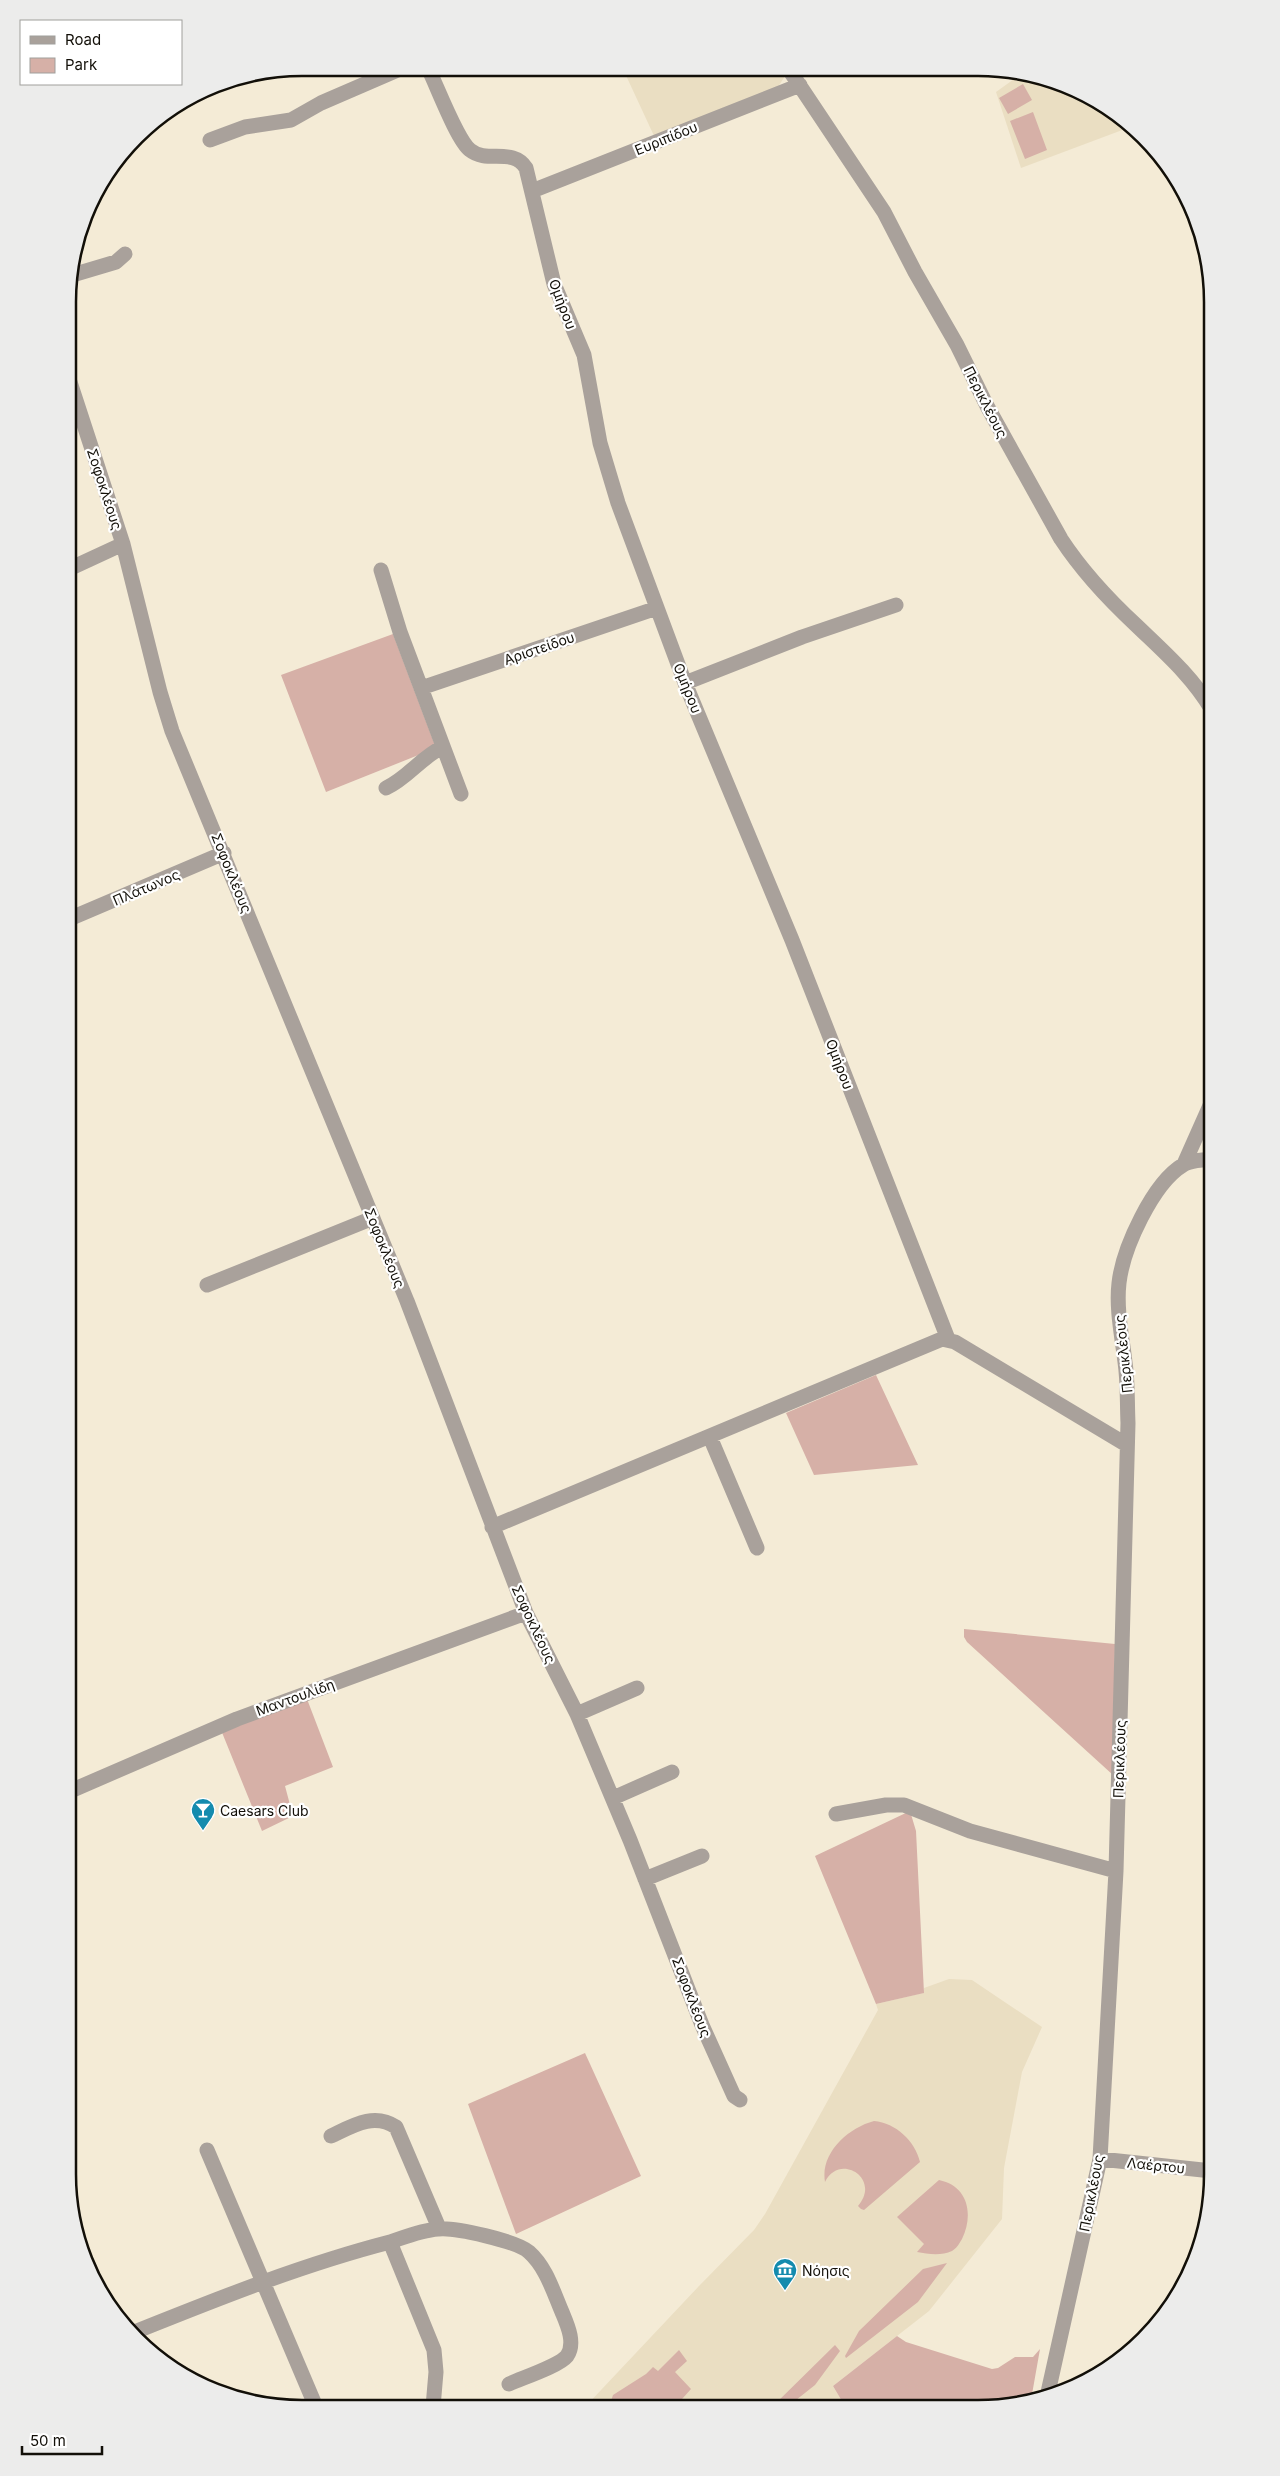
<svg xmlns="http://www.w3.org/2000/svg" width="1280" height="2476" font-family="Inter,sans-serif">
<rect width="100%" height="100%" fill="#f4ebd6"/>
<!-- built -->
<path fill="#eadec2" d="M623,69L781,70L785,76L778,87L655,138Z
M1024,72L1082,92L1133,126L1021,168L996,92Z
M949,1979L972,1980L1042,2027L1022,2072L1004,2168L1002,2219L929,2311L833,2386L846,2408L585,2407L699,2286L754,2230L765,2214L878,2010L876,2004L923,1993L924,1988Z"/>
<!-- green -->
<path fill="#d6b0a7" d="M1023,84L1032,100L1008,114L999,98Z
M1033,112L1047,150L1025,159L1010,121Z
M393,634L436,748L326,792L281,675Z
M876,1375L918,1465L814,1475L786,1413Z
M964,1629L1115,1644L1113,1775L967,1642L964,1637Z
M307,1699L333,1767L285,1786L293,1816L262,1831L221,1730Z
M910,1811L916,1831L924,1993L876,2004L815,1856Z
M585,2053L641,2176L516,2234L468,2104Z
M874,2121C896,2123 915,2141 920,2162L864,2210L861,2209L858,2206C882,2178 839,2152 825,2182C820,2153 848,2128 874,2121Z
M939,2180C968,2186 974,2214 962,2239C959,2244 957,2248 952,2251C941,2256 928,2254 917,2252L924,2244L897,2217Z
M947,2263L918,2302L846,2358L845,2356L859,2331L923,2269Z
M897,2336L906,2342L992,2369L998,2368L1015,2357H1033L1040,2349L1031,2400L981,2408L929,2399L927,2408H846L833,2386Z
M835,2345L840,2351L815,2385L786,2408H771Z
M679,2350L687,2361L675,2372L691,2389L674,2408L609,2407L613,2395L646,2374L653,2367L658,2371Z"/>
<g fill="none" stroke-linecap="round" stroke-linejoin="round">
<!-- minor -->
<path stroke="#a9a19b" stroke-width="15" d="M428,68C437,86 457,140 470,150C487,164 513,147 526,168L554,284L584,355L600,443L618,503L685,683L792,940L948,1339
M790,71L884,212L915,272L957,345L987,406L1061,539C1082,571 1108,599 1136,625C1164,652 1192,676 1212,710
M210,140L245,127L291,120L321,103L402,68
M532,191L800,85
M69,276L116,262L125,254
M69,379L123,544L160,692L172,731L407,1301L526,1613L577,1714L630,1840L702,2025L734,2096L740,2100
M69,569L123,544
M381,570L400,632L461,794
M685,683L802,637L896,605
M421,688L657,608
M386,788C408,778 421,757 443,747
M69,919L224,853
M1184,1164L1212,1101
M207,1285L373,1218
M710,1437L757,1548
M492,1527L942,1339L955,1342L1127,1445
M577,1714L637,1688
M68,1792L237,1719L526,1613
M613,1798L672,1772
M836,1814L886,1805H904L970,1831L1116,1871
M645,1879L702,1856
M331,2136C352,2126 374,2112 396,2127L439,2228
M207,2150L316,2407
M1100,2159L1212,2171
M390,2242C405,2237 422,2230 438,2229C454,2227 517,2241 529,2252C546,2267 553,2291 562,2312C567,2324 576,2343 567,2356C559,2366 522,2378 509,2384
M132,2333C217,2299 301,2265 390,2242L434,2350L436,2372L433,2407
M1047,2397L1100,2159L1116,1871L1128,1423C1127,1402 1128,1382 1125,1362C1122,1336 1116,1309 1119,1283C1123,1248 1153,1183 1183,1165C1189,1161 1204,1159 1212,1160"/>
</g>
<!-- icons -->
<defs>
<g id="bar-pin" transform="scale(1.25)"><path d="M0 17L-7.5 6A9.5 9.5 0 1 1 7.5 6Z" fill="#148bae" stroke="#fff"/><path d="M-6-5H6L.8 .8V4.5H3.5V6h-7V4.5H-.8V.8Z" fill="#fff"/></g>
<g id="museum-pin" transform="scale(1.25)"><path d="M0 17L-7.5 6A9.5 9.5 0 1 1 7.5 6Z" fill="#148bae" stroke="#fff"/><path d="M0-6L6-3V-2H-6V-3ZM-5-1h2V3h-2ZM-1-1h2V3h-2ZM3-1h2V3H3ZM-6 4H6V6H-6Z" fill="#fff"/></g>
</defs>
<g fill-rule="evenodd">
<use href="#bar-pin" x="203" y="1810"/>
<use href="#museum-pin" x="785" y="2270"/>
</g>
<g text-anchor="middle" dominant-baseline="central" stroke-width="4.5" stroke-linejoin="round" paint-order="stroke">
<!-- street labels -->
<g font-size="14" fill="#120f08" stroke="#fff">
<text transform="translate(666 138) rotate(-22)">Ευριπίδου</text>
<text transform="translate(563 304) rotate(69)">Ομήρου</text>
<text transform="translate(986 402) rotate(63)">Περικλέους</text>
<text transform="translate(105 489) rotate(72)">Σοφοκλέους</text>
<text transform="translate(539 648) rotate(-19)">Αριστείδου</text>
<text transform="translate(688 688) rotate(68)">Ομήρου</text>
<text transform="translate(232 873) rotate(68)">Σοφοκλέους</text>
<text transform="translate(146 887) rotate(-23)">Πλάτωνος</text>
<text transform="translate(840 1064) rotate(69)">Ομήρου</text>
<text transform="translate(385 1248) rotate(68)">Σοφοκλέους</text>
<text transform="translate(1123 1354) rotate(-96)">Περικλέους</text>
<text transform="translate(534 1624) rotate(65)">Σοφοκλέους</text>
<text transform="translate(295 1697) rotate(-20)">Μαντουλίδη</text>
<text transform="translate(1119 1759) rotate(-88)">Περικλέους</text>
<text transform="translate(692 1997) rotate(69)">Σοφοκλέους</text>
<text transform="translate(1156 2165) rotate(6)">Λαέρτου</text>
<text transform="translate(1091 2193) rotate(-79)">Περικλέους</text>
</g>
<!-- poi labels -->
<g font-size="14" fill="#120f08" stroke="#fff" text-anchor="start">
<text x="220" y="1810">Caesars Club</text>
<text x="802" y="2270">Νόησις</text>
</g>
</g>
<!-- crop -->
<path d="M0 0H1280V2476H0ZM302 76H978A226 226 0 0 1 1204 302V2174A226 226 0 0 1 978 2400H302A226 226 0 0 1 76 2174V302A226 226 0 0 1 302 76Z" fill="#ececeb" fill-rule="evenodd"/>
<path fill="none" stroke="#120f08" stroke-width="2.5" d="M302 76H978A226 226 0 0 1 1204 302V2174A226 226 0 0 1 978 2400H302A226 226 0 0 1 76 2174V302A226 226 0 0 1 302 76Z"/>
<!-- legend -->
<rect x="20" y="20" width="162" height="65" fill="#ffffff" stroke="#a09f9c"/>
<rect x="30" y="36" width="25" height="8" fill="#a9a19b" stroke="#a09f9c"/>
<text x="65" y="45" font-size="15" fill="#120f08">Road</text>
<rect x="30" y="58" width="25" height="15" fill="#d6b0a7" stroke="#a09f9c"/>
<text x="65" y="70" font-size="15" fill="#120f08">Park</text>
<!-- scale -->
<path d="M22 2446v8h80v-8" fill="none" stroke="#120f08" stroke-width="2.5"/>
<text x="30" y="2446" font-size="15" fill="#120f08" stroke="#ffffff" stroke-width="4" paint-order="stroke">50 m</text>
</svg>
